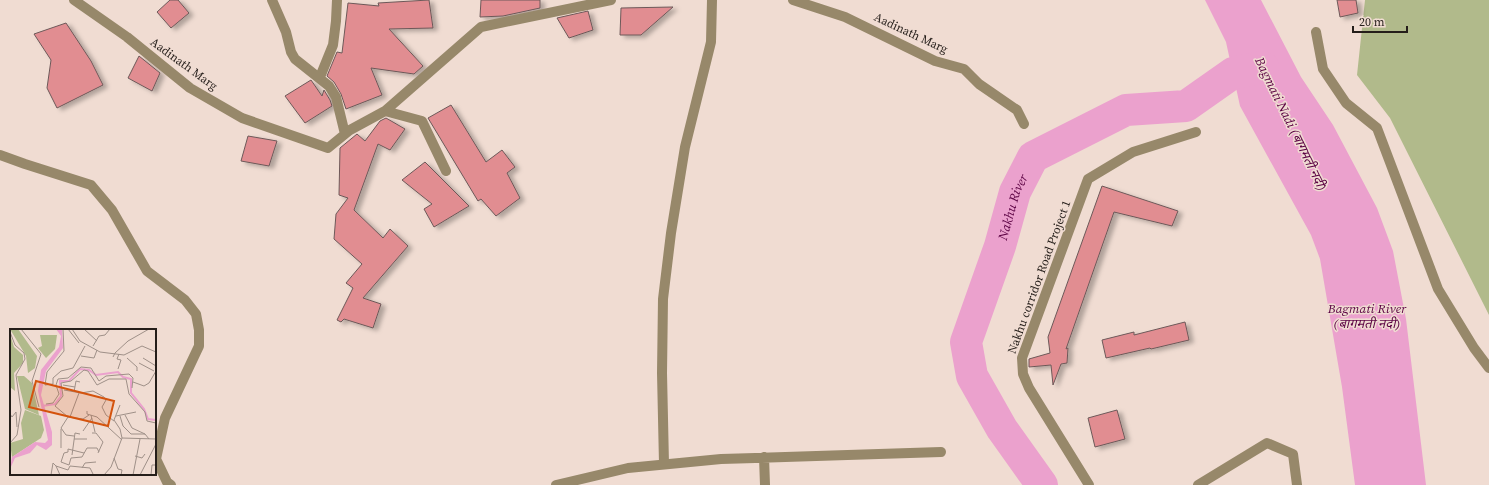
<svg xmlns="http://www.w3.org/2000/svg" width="1489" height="485" font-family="'Source Serif 4','Noto Sans Devanagari',serif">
<defs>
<filter id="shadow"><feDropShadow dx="4.5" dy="2.5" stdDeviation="2" flood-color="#0004"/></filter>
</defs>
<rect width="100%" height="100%" fill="#f0dcd2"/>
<!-- green -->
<path fill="#b1ba8b" d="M1365,0H1489V315L1390,118L1357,75Z"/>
<!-- water -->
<path fill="#eba1cd" d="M1205,0H1261L1301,77L1333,125L1377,208L1393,251L1406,319L1426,485H1355L1342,387L1320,259L1311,235L1240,106L1226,42Z"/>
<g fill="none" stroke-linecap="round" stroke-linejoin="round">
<!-- river -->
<path stroke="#eba1cd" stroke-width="32" id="s1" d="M1042,485L1002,429L972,376L966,342L1000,246L1015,192L1033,157L1126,110L1186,106L1233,73L1263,67"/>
</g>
<!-- building -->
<path fill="#e18d91" stroke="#6d5959" filter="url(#shadow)" d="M170,0H178L189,13L171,28L157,12Z
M429,0L433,28L389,29L423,66L414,74L371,68L382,95L346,109L341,94L334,82L327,76L337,52L342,53L348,3L379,6L378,3Z
M481,0H540V8L503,16L480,17Z
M1337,0H1356L1358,13L1340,17Z
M673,7L641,35H620L621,8Z
M588,11L593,30L569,38L557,18Z
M66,23L91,61L103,85L57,108L47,88L51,60L34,34Z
M139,56L160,73L152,91L128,78Z
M311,80L322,96L324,90L330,100L332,106L305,123L285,96Z
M451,105L486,162L502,150L515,167L507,173L520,198L496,216L481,199L478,201L428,118Z
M386,118L405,129L390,150L378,144L354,210L383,238L390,229L408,246L363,298L381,304L373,328L344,319L341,322L337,320L353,288L346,283L362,264L334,239L336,214L348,198L339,195L340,148L357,134L365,141L380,121Z
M248,136L277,141L269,166L241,161Z
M425,162L469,206L434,227L424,209L432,204L402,180Z
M1102,186L1178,211L1172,226L1114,212L1066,349L1068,348L1067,363L1061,364L1053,385L1051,365L1029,367V359L1050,353L1048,337Z
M1185,322L1189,340L1151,349L1150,348L1106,358L1102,340L1134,332V335Z
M1117,410L1125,439L1095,447L1088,418Z"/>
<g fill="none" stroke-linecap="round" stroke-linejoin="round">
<!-- minor -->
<path stroke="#97886a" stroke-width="10" d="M74,0L127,37L190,88L242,118L328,148L350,130L385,111L422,121L446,171
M272,0L286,32L291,52L295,59L329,86L336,97L345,134
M793,0L845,17L935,61L964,69L979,84L1017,110L1024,124
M320,77L333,45L336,21L337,0
M385,111L481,27L611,0
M0,155L25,164L91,185L112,210L147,271L185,300L196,314L199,330V346L165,418L156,459L167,482L171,485
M764,457L765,485
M664,464L662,373L663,299L671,233L685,147L711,42L712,0
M556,485L628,468L721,459L941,452
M1089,485L1029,388L1023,374L1022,358L1088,179L1133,152L1196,132
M1198,485L1267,443L1293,454L1297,485"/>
<!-- tertiary -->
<path stroke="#97886a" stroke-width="10" d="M1316,32L1323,69L1346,103L1377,128L1438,289L1474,348L1489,368"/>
</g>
<g text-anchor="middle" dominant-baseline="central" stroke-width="3" stroke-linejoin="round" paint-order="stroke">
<!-- street labels -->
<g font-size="12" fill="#251e1a" stroke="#f0dcd2">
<text transform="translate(911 33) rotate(25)">Aadinath Marg</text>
<text transform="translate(184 64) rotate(36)">Aadinath Marg</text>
<text transform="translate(1039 277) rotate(-70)">Nakhu corridor Road Project 1</text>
</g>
<!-- water labels -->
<g font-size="13" font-style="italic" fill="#5b0243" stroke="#f0dcd2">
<text transform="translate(1291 124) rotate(64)">Bagmati Nadi (बागमती नदी)</text>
<text stroke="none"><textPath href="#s1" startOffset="307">Nakhu River</textPath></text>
<text x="1367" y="308">Bagmati River<tspan x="1367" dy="15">(बागमती नदी)</tspan></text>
</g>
</g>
<!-- overview -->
<g transform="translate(10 329)">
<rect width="146" height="146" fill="#f0dcd2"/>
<path d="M0,0H8L27,27L25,39L18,44L16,27ZM0,5L4,18L13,26V34L4,44L5,62L0,58ZM30,6H47L45,20L36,29L28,19L32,17ZM7,47H14L22,54L29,86L15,80ZM15,81L31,87L34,101L31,109L2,128L0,114L13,110L11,94Z" fill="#b1ba8b"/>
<path d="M46,0H52L53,19L36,42L31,66L42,103V116L36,121L27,116L20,124L5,129L0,140L2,128L25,113L35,114L38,111L28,62L31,41L49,18L51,7Z" fill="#eba1cd"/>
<path fill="none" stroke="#eba1cd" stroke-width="2" d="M32,77L45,75L51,67L50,52H59L70,40L79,41L86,46L108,43L113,48L121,50V64L134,80L138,90L146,91"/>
<path fill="none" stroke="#9f9088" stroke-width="1" d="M11,0L31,25L22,52L29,78M53,0L54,22L37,43L35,56L43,55V49L51,42L63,39L75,17M58,0L69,14M62,0L70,12L90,23L114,26L132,17L146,23M74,0L87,12M0,3L5,16L14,24L15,30L6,46L11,81L7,106L0,114M83,17L89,7L95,6L100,0M71,27L84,29L87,21M103,28L105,24L118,12L139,0M117,29L127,38V42M133,29L146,37M129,34L144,42M108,40L111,31L107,30L109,25M123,53L134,57L139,54L146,42M53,56L65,58M54,61L71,64L83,62L94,68L96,71L92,78L96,86L104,92M64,63L66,52L70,53M36,75L43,74L49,65L46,56L48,50L58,49L71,38L81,39L89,52L96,47L119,45L123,49L122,59M110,76L104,91L110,100L112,109M77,82V85L87,88L112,111M0,85L2,88L6,83L7,98M79,86L73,90L58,88L45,77L53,67L51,54L61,52L74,41L78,42L87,56L99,50H116L119,65L135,83L137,92L146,94M81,86L85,103M115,86L122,99L135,105M106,87L126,83M110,87L113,97L121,105H135L139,110M58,88L51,99L56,106L64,107M60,88L69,64M51,100V119M73,102L82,89M82,104H86L93,113L88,124M64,110H77M74,124L58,120V123L54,124L51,133L59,136L61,129L72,128L77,119H87L89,123M62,126L65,104L70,105M125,127L132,129L135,125M104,129L108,140L112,141L111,146M72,139L75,134L86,133M41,146L43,134L46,137M50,146L46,137L58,141L60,137L80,139L83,145M94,146L101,138L112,109L146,110M123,146L130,110M130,146L146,115M141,146L142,136H146"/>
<path fill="#d4530d" fill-opacity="0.15" stroke="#d4530d" stroke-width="2" d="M26,52L104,72L98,97L19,78Z"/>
<rect width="146" height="146" fill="none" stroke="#251e1a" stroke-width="2"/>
</g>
<!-- scale -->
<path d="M1353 26v6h54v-6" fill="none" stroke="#251e1a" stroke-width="2"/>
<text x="1359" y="26" font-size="12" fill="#251e1a" stroke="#f0dcd2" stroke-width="3" paint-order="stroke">20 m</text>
</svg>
